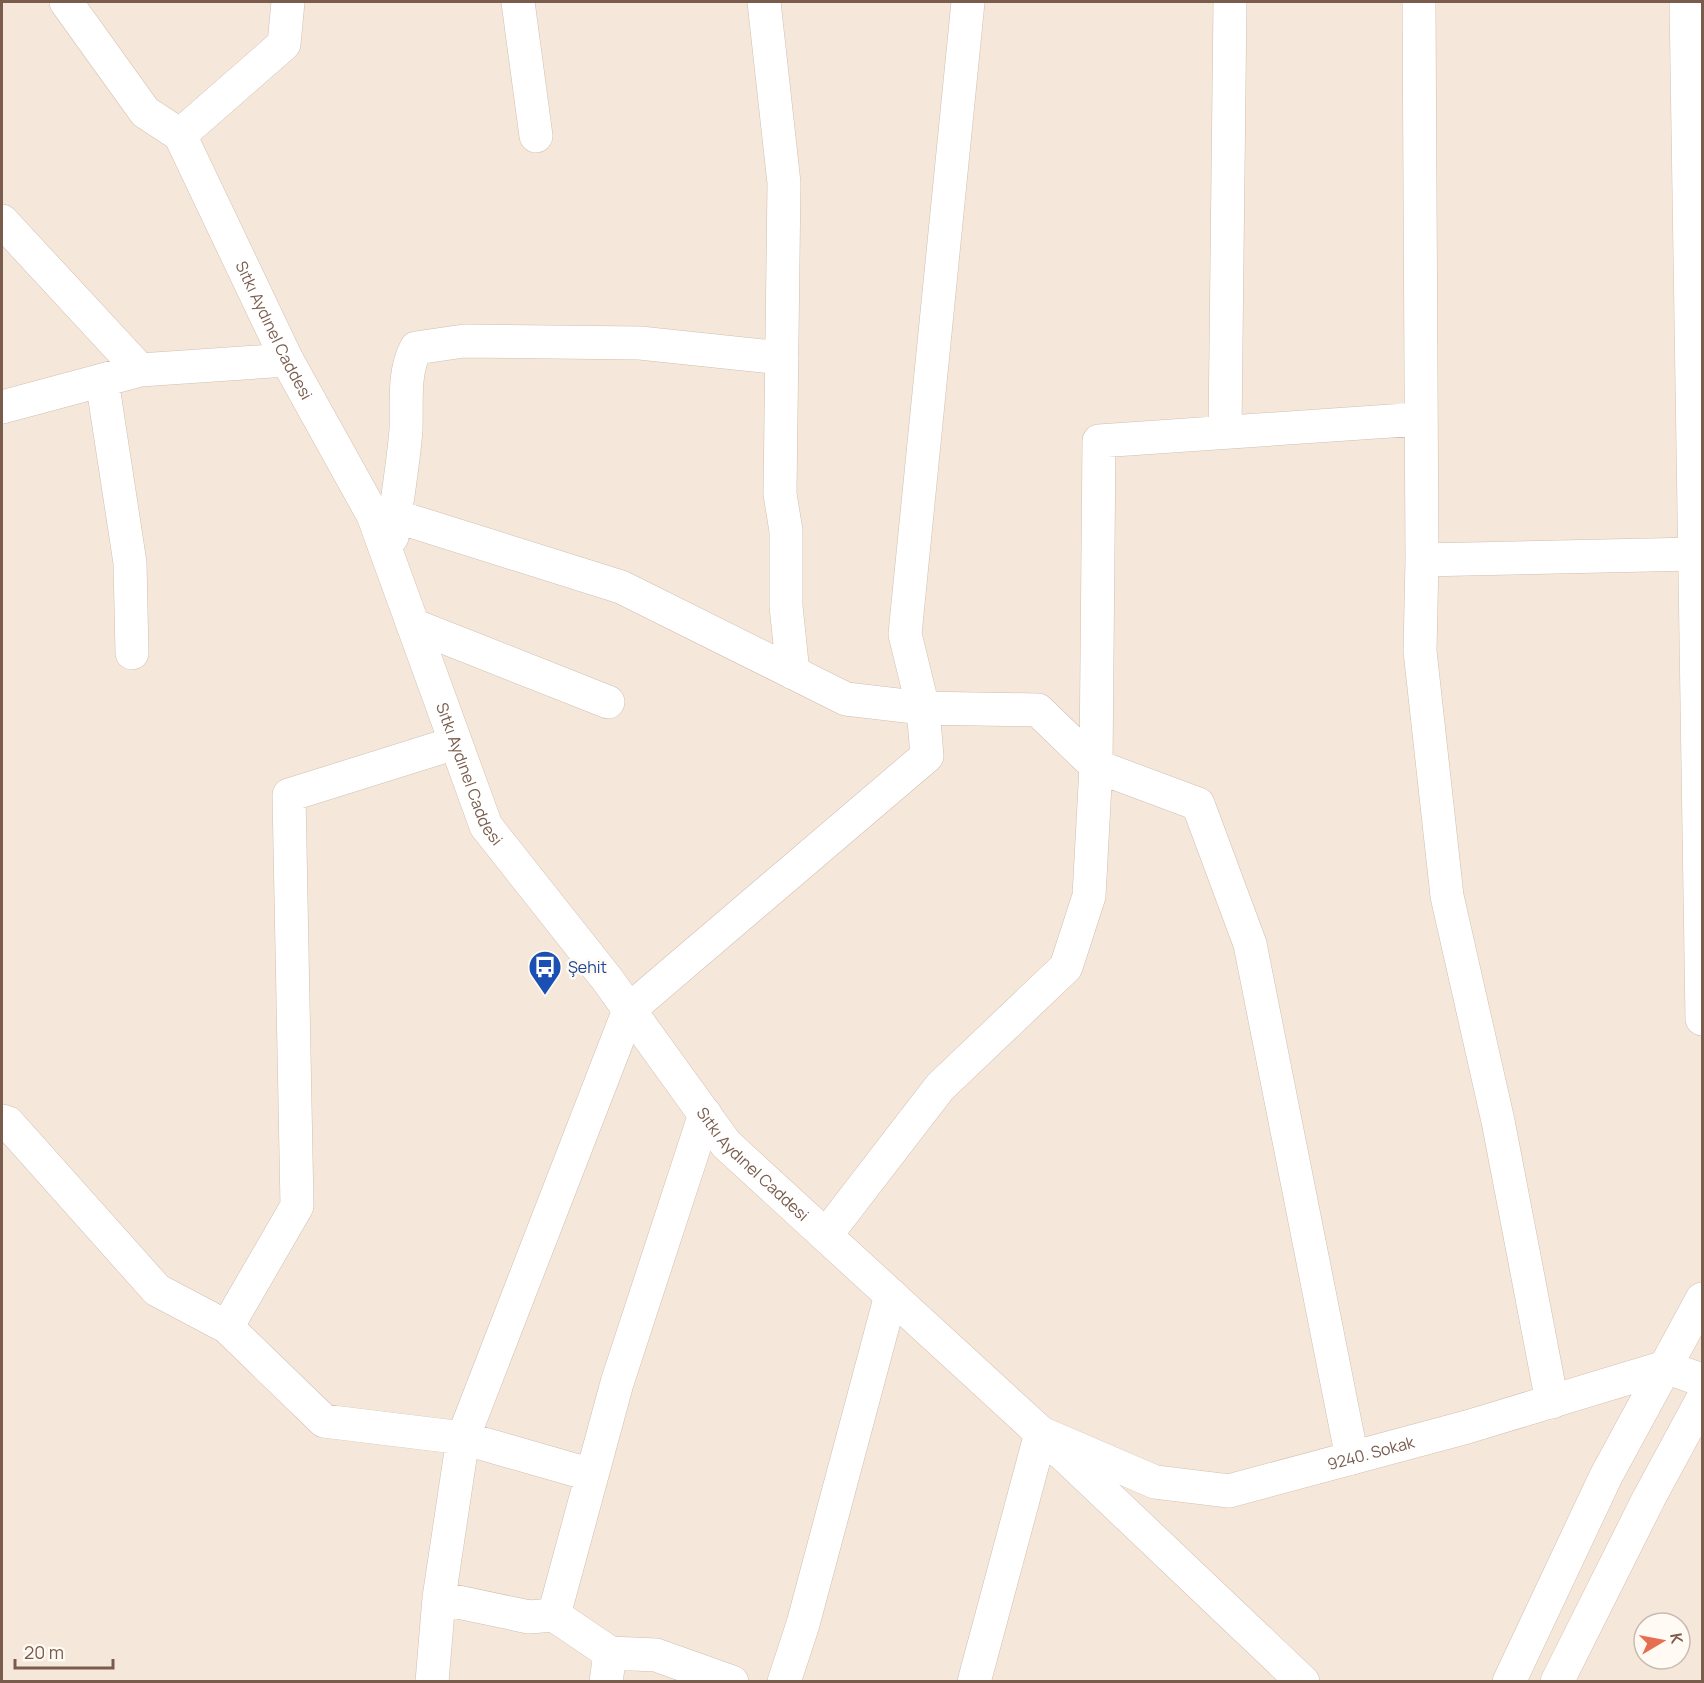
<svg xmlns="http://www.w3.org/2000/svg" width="1704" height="1683" font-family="Manrope,sans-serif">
<rect width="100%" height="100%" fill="#fdf6ec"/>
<!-- residential -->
<path fill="#f5e8da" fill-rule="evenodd" d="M2,2H1702V1681L2,1682ZM1644,1623H1680V1659H1644Z"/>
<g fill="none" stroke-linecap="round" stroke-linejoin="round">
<!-- street casing -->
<g stroke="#d1beb0" stroke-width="34">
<path id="street" d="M518,2L536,136
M764,2L784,183L780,494L786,531V606L793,673
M1419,2L1422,560L1420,651L1447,896L1498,1121L1552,1402
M180,135L284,44L288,2
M2,221L140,370
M102,380L130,563L132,653
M2,407L140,370L287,360
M1225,431L1230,2
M395,516L621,587L846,699L923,708L1038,710L1096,766L1198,804L1250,944L1352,1458
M392,537C397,501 403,465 406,430C407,402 403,373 416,348L464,341L640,343L782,358
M1422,560L1695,554
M413,625L608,702
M2,1121L8,1123L157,1290L227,1327L324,1421L463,1438L592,1475
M826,1235L940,1087L1066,967L1089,896L1096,766L1099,441L1420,419
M227,1327L297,1206L289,795L455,743
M439,1598L529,1617L554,1615L610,1653L656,1655L732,1682
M554,1615L617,1383L705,1114
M432,1682L439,1598L463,1438L629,1010L927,756L923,708L905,634L968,2
M606,1682L610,1653
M784,1682L803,1624L891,1295
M974,1682L1041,1433L1303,1682"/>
</g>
<!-- secondary casing -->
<g stroke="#d6c0b0" stroke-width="34">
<g id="secondary">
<path id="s1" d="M66,2L145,112L180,135L287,360L373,515L486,826L607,979L726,1144L1041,1433L1155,1482L1229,1491L1467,1427L1665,1367L1702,1380"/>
<path d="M1686,2L1702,1019"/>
<path d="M1509,1682L1606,1476L1702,1299"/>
<path d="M1557,1682L1649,1498L1702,1400"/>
</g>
</g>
<!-- street -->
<use href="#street" stroke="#fff" stroke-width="33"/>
<!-- secondary -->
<use href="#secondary" stroke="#fff" stroke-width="33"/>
</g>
<!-- icons -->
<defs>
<g id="bus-pin" transform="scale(1.725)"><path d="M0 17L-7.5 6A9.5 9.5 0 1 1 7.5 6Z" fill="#1a4fb4" stroke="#fffaf3"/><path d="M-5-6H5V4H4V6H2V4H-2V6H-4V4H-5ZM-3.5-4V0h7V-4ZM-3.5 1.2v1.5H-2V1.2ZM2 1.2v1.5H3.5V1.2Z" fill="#fff"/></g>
</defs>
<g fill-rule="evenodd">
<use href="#bus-pin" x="545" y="967"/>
</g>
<g text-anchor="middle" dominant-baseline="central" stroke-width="5" stroke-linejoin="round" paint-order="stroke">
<!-- street labels -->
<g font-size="16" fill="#7a5c4d" stroke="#fffaf3">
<text stroke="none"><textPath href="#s1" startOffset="394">Sıtkı Aydınel Caddesi</textPath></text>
<text stroke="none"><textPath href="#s1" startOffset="880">Sıtkı Aydınel Caddesi</textPath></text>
<text stroke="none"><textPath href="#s1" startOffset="1366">Sıtkı Aydınel Caddesi</textPath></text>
<text stroke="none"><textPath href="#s1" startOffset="2106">9240. Sokak</textPath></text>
</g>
<!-- transit labels -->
<g font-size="16" fill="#164399" stroke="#fffaf3" text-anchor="start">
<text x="568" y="967">Şehit</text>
</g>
</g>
<!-- border -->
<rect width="1704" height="1683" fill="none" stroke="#7a5c4d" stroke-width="6"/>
<!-- north arrow -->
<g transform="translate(1662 1641) rotate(80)"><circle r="28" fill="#fffaf3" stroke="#cabbb1" stroke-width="1.5"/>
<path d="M0-4.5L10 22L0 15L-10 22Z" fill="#e76f51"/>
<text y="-9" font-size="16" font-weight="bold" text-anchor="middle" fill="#7a5c4d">K</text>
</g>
<!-- scale -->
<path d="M15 1659v9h98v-9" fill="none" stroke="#7a5c4d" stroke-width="3"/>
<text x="24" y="1659" font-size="18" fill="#7a5c4d" stroke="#fffaf3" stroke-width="4.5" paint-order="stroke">20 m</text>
</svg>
